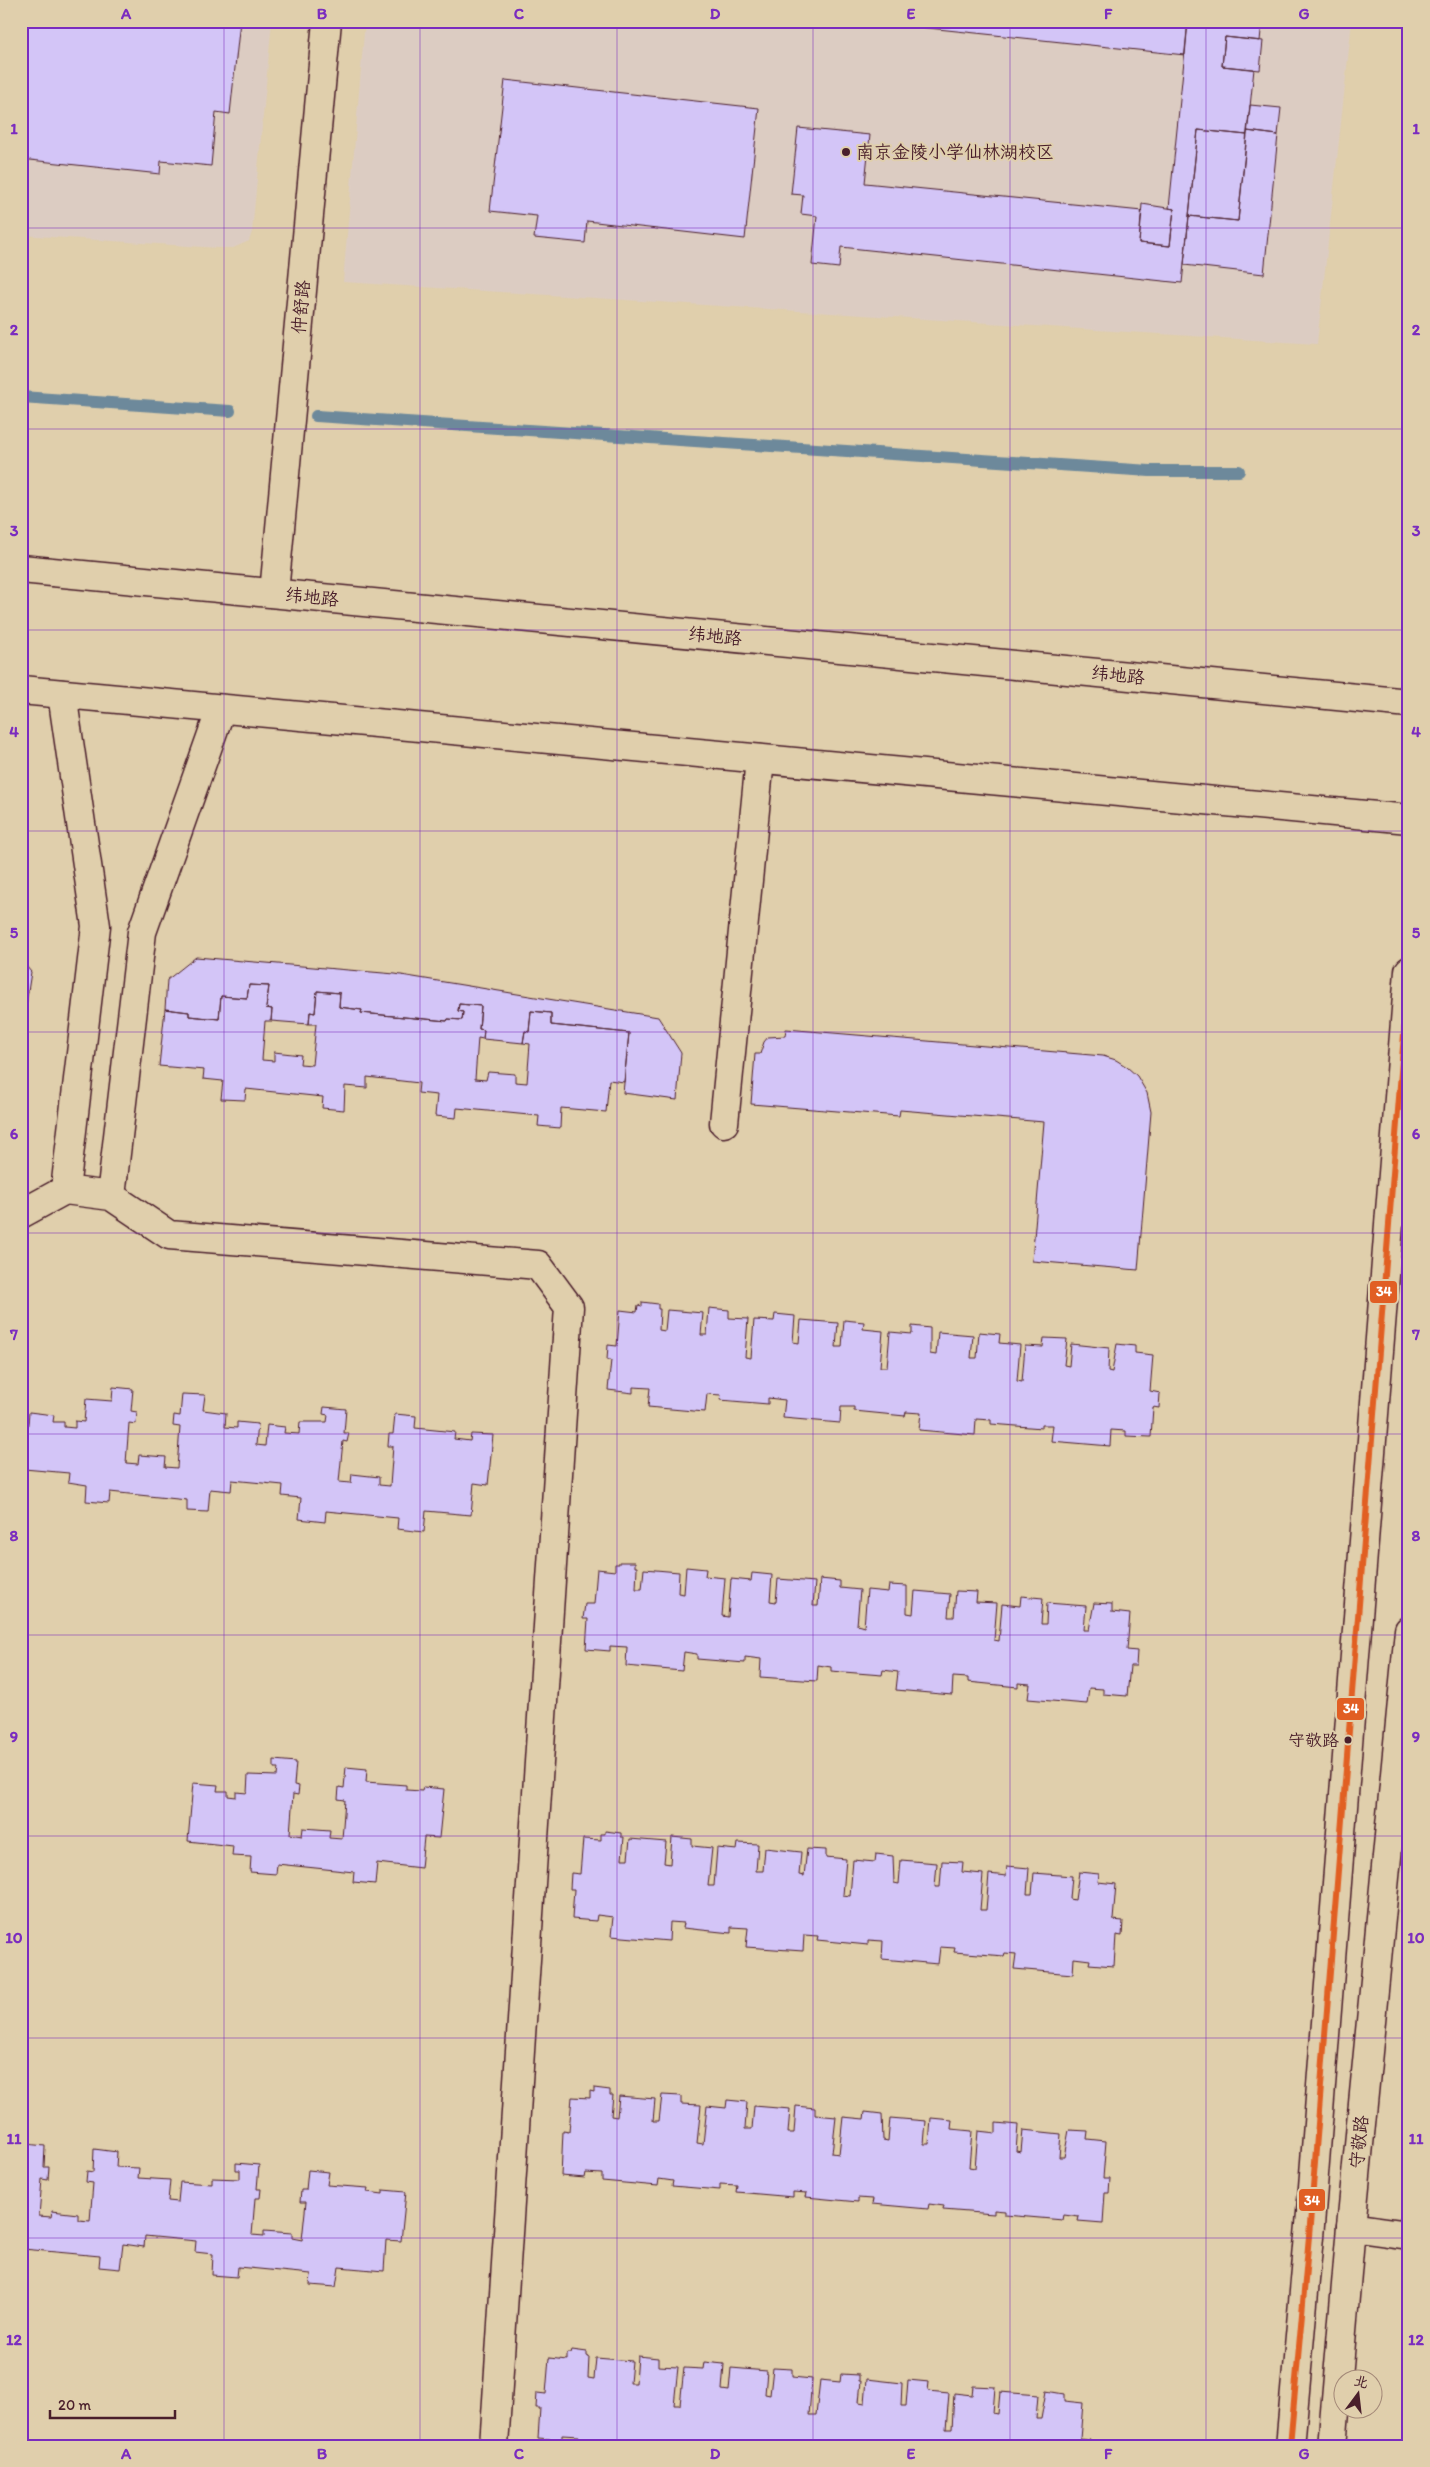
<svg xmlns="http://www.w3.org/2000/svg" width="1430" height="2467" font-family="Itim,'LXGW WenKai TC',sans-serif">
<rect width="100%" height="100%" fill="#e0cfac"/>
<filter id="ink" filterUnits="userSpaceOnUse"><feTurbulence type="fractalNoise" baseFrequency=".02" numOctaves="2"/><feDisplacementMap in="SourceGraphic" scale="10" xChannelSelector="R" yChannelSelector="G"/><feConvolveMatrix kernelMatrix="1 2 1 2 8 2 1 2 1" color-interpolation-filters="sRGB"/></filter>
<g filter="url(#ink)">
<!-- built -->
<path fill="#dcccc2" d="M21,21H272L252,232L249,241L233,248H219L21,235Z
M365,21H1352L1317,344L343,282Z"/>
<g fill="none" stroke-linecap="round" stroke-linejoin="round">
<!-- stream -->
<path stroke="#6d899b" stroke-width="12" d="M21,397L230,411
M316,416L1150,471H1239"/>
</g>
<!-- building -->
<path fill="#d3c5f7" stroke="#4a1f2b" d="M21,21H240L230,114L216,112L211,166L161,161L160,174L21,159Z
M861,21H910L909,26Z
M910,21H1188L1185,55L909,26Z
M1188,21H1262L1260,41L1225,37L1222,66L1254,69L1247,135L1198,130L1182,283L841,247L839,268L812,265L817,216L801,214L803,195L791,194L798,128L870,135L865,183L1142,211L1139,243L1170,246L1174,209L1169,208Z
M1225,37L1263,41L1260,70L1222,66Z
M505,80L759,108L745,239L587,221L585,243L534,238L537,216L490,211Z
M1250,105L1281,108L1278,135L1247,131Z
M1198,130L1247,135L1238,221L1189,216Z
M1247,131L1278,135L1264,274L1184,265L1189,216L1238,221Z
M1142,204L1174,209L1170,246L1139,243Z
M196,957L395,974L658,1017L681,1053L677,1100L623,1093L629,1033L551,1025V1013L531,1011L529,1032L525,1031L523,1043L483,1039L484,1030L479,1029L481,1006L459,1004L458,1011L463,1012L462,1020L448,1019L447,1021L361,1013L362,1010L339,1007L340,993L317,991L315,1013L310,1012L309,1024L271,1021L272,1009L266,1008L269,986L249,985L247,998L221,996L219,1019L189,1016V1012L165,1009L167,980Z
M21,960L31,972L27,998H21Z
M249,985L269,986L266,1008L272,1009L271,1021H265L262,1060L274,1061V1052L301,1055L300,1064L312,1065L316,1024H309L310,1012L315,1013L317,991L340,993L339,1007L362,1010L361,1013L447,1021L448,1019L462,1020L463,1012L458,1011L459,1004L481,1006L479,1029L484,1030L483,1039L478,1038L475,1079L486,1080L488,1072L515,1074V1082L527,1083L530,1044L523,1043L525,1031L529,1032L531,1011L551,1013V1025L629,1033L624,1082L609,1080L606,1112L561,1108L560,1128L538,1126L539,1116L457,1108L456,1118L435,1116L437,1095L418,1093L419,1083L367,1077V1088L345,1086L344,1110L322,1108L323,1097L246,1089L245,1100L221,1099L223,1081L203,1079L204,1070L159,1066L165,1009L189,1012V1016L219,1019L221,996L247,998Z
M21,998H27L22,1055H21Z
M786,1029L1103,1056L1116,1060L1127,1067L1137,1076L1147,1093L1151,1112L1138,1270L1032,1261L1044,1122L900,1110L899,1116L751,1104L755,1054H760L764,1042L768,1037L785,1036Z
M642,1302L658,1304V1309H660L659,1330L665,1331L667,1310L703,1313L701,1335H707L709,1308L729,1310V1318L748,1319L745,1357L751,1358L754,1320L774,1321L775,1314L795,1316L793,1342L799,1343L801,1320L838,1323L836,1347H842L844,1320L864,1322L863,1329L883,1331L880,1367H887L890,1332L912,1334V1326L930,1328V1354L936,1355L938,1332L973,1335L971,1358H977L979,1332L1000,1334L999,1343L1020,1345L1017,1381L1022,1382L1025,1346L1043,1347L1044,1338L1067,1339L1064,1365L1069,1366L1071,1344L1109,1348L1108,1371L1112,1372L1117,1344L1135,1346V1353L1153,1355L1150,1391L1160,1393L1159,1408L1153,1407L1151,1437L1126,1436V1431L1111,1430L1110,1446L1051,1441L1053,1425H1042V1428L991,1424V1420L976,1419L975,1435L919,1430L921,1413L906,1412L905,1416L854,1411V1407H841L840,1423L783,1418L785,1400L768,1398V1404L720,1400L721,1395L707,1394L705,1412L648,1407L650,1388L633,1387V1393L608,1390L611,1360H607L608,1345L617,1346L620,1310L637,1312L638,1305L642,1306Z
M113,1387L133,1389L131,1411L137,1412L136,1424L129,1423L126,1463L138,1464L139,1455L166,1457L165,1467L177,1468L180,1427L173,1426L174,1415L180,1416L182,1394L205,1395L203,1410L226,1413L225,1427L237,1428V1422L258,1424L256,1445L265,1446L267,1425L285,1427L284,1433L299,1434L300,1422H327L328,1415L323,1414L324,1407L346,1409L344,1433H349L347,1442L343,1441L339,1482L351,1483L352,1474L379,1477V1485L390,1486L393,1446H388L389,1434H393L395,1414L416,1416L415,1428L455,1432L454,1439L470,1441L471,1434L493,1435L488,1485L474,1483L471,1515L426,1511L424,1532L397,1529L398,1518L326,1511L325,1522L299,1519L301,1498L282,1496L283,1485L232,1480L231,1491L210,1489L208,1512L187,1511V1500L110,1492L109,1503L86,1501L87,1485L68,1482L69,1473L24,1469L29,1412L54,1415L53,1422H64V1427L75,1428V1421L84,1422L86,1399L112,1401Z
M619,1562H635V1567H637L636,1589H642L644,1569L679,1572L678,1593L684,1594L686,1567L706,1569L705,1576L725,1578L722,1616L728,1617L731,1579L751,1581L752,1573L772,1575L770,1601L776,1602L778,1579L815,1582L813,1606H818L820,1579L840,1581V1588L860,1590L857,1625L864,1627L867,1590L888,1592L889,1585L907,1586V1613L913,1614L915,1591L950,1594L948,1617H954L956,1591L977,1592L976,1602L997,1603L994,1640L999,1641L1002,1604L1020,1606L1021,1596L1043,1598L1041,1624H1046L1047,1603L1086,1606L1084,1630H1089L1094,1603L1112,1604V1612L1130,1614L1127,1650L1137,1651L1136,1666H1130L1127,1696L1103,1694V1689L1089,1688L1087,1704L1028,1699L1030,1684L1018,1683V1687L968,1682V1678L953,1677L952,1695L896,1690L898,1672L883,1670L882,1675L831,1671V1667L818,1665L817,1681L760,1677L761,1659L745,1657V1663L697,1659V1654L684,1652L682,1671L626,1666L627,1647L610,1646V1651L586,1649L588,1619H583L585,1604H594L597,1569L615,1571V1564H619Z
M274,1760L296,1762L294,1785L299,1786L298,1795L293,1794L290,1834L302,1836L303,1828L330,1830L329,1838L342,1839L345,1800L338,1799L339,1787L344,1788L346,1767L367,1769L366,1782L406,1785V1790L422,1791L423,1787L444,1789L439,1838L424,1837L421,1868L377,1863L375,1884L353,1882L354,1872L277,1864L276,1874L250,1872L251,1857L232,1856L233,1846L188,1841L193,1783L218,1785L217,1791H228V1796L236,1797V1792L247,1793L248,1775L277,1776L278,1768H274Z
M605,1831L621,1833V1837H624L622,1859H628L630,1839L666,1842L664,1863L670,1864L672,1837L692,1839V1846L712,1848L708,1886H714L717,1848L737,1850L738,1843L758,1844L756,1871H763L765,1848L801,1852L799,1875L804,1876L807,1849L826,1850V1857L846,1859L843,1895L850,1896L853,1860L875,1862L876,1854L893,1856L894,1883L899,1884L901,1860L937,1863L935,1887H940L942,1861L963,1862L962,1872L983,1874L980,1910H986L989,1874L1006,1876L1007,1866L1029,1868L1027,1894H1032L1034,1873L1072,1876L1070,1899L1075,1900L1079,1872L1099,1874L1098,1882L1116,1884L1113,1920L1123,1921L1122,1936L1116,1935L1114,1966L1089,1964L1090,1960L1074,1958L1073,1974L1014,1969L1016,1954L1005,1953L1004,1956L954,1952L955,1948L940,1947L938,1964L882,1959L883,1941L868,1940V1945L817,1940L818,1936L804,1935L803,1951L746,1947L748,1928L731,1927V1933L683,1928L684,1923L670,1922L669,1941L611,1936L613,1917L597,1915L596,1921L572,1919L574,1889H570L571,1873L580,1874L583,1839L601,1840V1834H605Z
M594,2088L610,2090V2095H613L611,2116L617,2117L619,2096L655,2099L653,2121H659L662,2095L681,2096V2104L701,2105L697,2143L703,2144L707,2106L726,2108L727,2100L747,2102L745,2129H752L754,2106L790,2109L788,2133H794L796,2106L815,2108V2115L836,2117L832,2153L839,2154L843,2117L864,2119L865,2112L882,2114L883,2140L888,2141L890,2118L926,2121L924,2144H929L931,2118L952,2120L951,2129L972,2131L969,2167L975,2168L978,2131L996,2133V2123L1018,2125L1016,2151L1021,2152L1023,2130L1061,2134L1059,2157H1064L1069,2130L1088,2131L1087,2139L1106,2141L1103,2178H1110L1109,2193H1105L1103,2223L1078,2221L1079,2217L1064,2215L1063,2220L1005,2215V2211L994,2210V2214L943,2210L944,2206L929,2204L928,2209L872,2204L873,2199L858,2198V2202L806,2197L807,2193L793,2192V2197L736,2192L737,2185L720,2184V2190L672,2186L673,2181L659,2179L658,2186L602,2181V2174L586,2173L585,2178L561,2176L563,2131L569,2132L572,2097L590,2098V2091L594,2092Z
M26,2144L45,2146L44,2167H49L48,2180L42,2179L39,2216L51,2217L52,2211L78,2214V2220L90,2221L93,2183L86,2182L87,2171L93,2172L94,2149L117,2152L116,2167L139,2168L138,2178L170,2180L168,2201L178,2202L180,2182L212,2184V2178L240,2179V2170H236V2163L259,2165L257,2189H261L260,2198H255L252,2235L264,2236V2231L292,2233V2238L302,2240L306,2202H300L301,2190H306L308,2170L329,2172L327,2185L368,2188L367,2192L383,2194V2190L406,2192L401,2241L386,2240L384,2271L339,2267L336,2287L310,2285L311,2274L238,2267L237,2277L212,2275L213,2254L195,2252L196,2241L145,2236L144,2247L123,2244L120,2269L99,2267L100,2256L23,2249L21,2260V2157H24Z
M572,2350L587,2352V2356L589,2357L588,2378L594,2379L596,2358L632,2361L630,2383H636L638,2356L658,2358V2366L678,2367L674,2405H680L684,2368L703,2369L704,2362L724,2364L722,2390L729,2391L731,2368L767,2371L765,2394L770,2395L773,2368L792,2369V2377L812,2379L809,2415H816L820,2380L840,2382L841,2374L859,2375V2381H861L859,2402L865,2403L867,2379L902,2383L901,2406H906L908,2380L929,2382L928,2391L949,2393L946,2429H952L954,2393L972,2395L973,2386L995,2387L993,2413L998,2414L1000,2392L1038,2395L1036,2419H1041L1046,2391L1064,2394V2401L1083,2403L1080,2439L1090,2440L1089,2446H649V2443L636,2442V2446H578L579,2436L562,2435V2440L538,2438L540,2408H536L537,2393L546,2394L549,2358L567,2360V2353H571Z"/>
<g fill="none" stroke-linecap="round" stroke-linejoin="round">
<!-- minor casing -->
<g stroke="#4a1f2b" stroke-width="31">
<path id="minor" d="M274,593L327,21
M62,694L96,926L65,1190L111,1196L142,932L221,709
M724,1123L760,759
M111,1196L169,1235L538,1265L569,1307L494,2446
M21,1214L65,1190
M1351,2227L1409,2235"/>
</g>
<!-- major casing -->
<g stroke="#4a1f2b" stroke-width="31">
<path id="major" d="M21,569L1409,703
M21,690L1409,819
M1290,2446L1310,2225L1409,971
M1332,2446L1351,2227L1409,1630"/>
</g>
<!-- minor -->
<use href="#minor" stroke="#e0cfac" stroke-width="28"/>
<!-- major -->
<use href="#major" stroke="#e0cfac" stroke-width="28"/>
<!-- bus-1 casing -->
<g stroke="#e0cfac" stroke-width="10">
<path id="bus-1" d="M1290,2446L1310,2225L1409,971"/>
</g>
<!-- bus-1 -->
<use href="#bus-1" stroke="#e15e23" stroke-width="6"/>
</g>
</g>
<!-- grid -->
<path fill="none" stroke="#7b2cbf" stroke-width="1" stroke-opacity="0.55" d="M224,21V2446M420,21V2446M617,21V2446M813,21V2446M1010,21V2446M1206,21V2446M21,228H1409M21,429H1409M21,630H1409M21,831H1409M21,1032H1409M21,1233H1409M21,1434H1409M21,1635H1409M21,1836H1409M21,2038H1409M21,2238H1409"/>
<!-- markers -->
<g fill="#4a1f2b" stroke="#e0cfac" stroke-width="2">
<circle cx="846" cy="152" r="5"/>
<circle cx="1348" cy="1740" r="4.5"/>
</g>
<g text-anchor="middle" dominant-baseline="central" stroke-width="4" stroke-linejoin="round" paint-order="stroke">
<!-- bus labels -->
<g font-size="17" fill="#4a1f2b" stroke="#e0cfac" text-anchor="end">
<text x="1339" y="1740">守敬路</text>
</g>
<!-- poi labels -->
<g font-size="18" fill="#4a1f2b" stroke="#e0cfac" text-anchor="start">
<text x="856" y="152">南京金陵小学仙林湖校区</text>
</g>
<!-- street labels -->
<g font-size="18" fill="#4a1f2b" stroke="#e0cfac">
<text transform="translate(301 307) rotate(-85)">仲舒路</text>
<text transform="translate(312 597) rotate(6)">纬地路</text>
<text transform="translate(715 636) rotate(6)">纬地路</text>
<text transform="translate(1118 675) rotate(6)">纬地路</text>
<text transform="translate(1359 2142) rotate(-84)">守敬路</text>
</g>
</g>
<g stroke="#e0cfac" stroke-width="2">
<rect x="1369" y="1280" width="29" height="24" rx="5" fill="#e15e23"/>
<rect x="1336" y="1697" width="29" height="24" rx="5" fill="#e15e23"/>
<rect x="1298" y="2188" width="28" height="24" rx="5" fill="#e15e23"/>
</g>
<g font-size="14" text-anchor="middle" font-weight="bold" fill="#fff">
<text x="1384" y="1296">34</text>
<text x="1351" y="1713">34</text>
<text x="1312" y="2205">34</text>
</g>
<!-- margin -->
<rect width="1430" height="2467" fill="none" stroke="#e0cfac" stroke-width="55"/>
<!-- north arrow -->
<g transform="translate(1358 2394) rotate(15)"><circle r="24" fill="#e0cfac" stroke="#a48978"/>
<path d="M0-4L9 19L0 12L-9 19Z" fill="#4a1f2b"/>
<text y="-8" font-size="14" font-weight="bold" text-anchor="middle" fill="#4a1f2b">北</text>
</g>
<!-- scale -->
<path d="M50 2410v8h125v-8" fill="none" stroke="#4a1f2b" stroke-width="2.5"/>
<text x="58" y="2410" font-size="15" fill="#4a1f2b" stroke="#e0cfac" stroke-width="4" paint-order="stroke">20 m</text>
<rect x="28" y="28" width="1374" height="2412" fill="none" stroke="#7b2cbf" stroke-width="2"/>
<g font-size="16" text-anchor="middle" font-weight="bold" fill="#7b2cbf">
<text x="126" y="19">A</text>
<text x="322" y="19">B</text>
<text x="519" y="19">C</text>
<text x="715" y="19">D</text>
<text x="911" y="19">E</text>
<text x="1108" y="19">F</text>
<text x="1304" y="19">G</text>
<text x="14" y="134">1</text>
<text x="1416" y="134">1</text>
<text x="14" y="335">2</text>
<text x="1416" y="335">2</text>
<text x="14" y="536">3</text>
<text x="1416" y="536">3</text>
<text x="14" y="737">4</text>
<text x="1416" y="737">4</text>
<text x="14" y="938">5</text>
<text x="1416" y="938">5</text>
<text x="14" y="1139">6</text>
<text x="1416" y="1139">6</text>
<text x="14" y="1340">7</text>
<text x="1416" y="1340">7</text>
<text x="14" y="1541">8</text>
<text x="1416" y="1541">8</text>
<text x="14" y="1742">9</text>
<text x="1416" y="1742">9</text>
<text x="14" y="1943">10</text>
<text x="1416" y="1943">10</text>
<text x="14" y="2144">11</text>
<text x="1416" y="2144">11</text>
<text x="14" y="2345">12</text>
<text x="1416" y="2345">12</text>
<text x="126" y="2459">A</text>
<text x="322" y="2459">B</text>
<text x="519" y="2459">C</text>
<text x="715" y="2459">D</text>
<text x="911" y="2459">E</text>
<text x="1108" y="2459">F</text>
<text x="1304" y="2459">G</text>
</g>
</svg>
